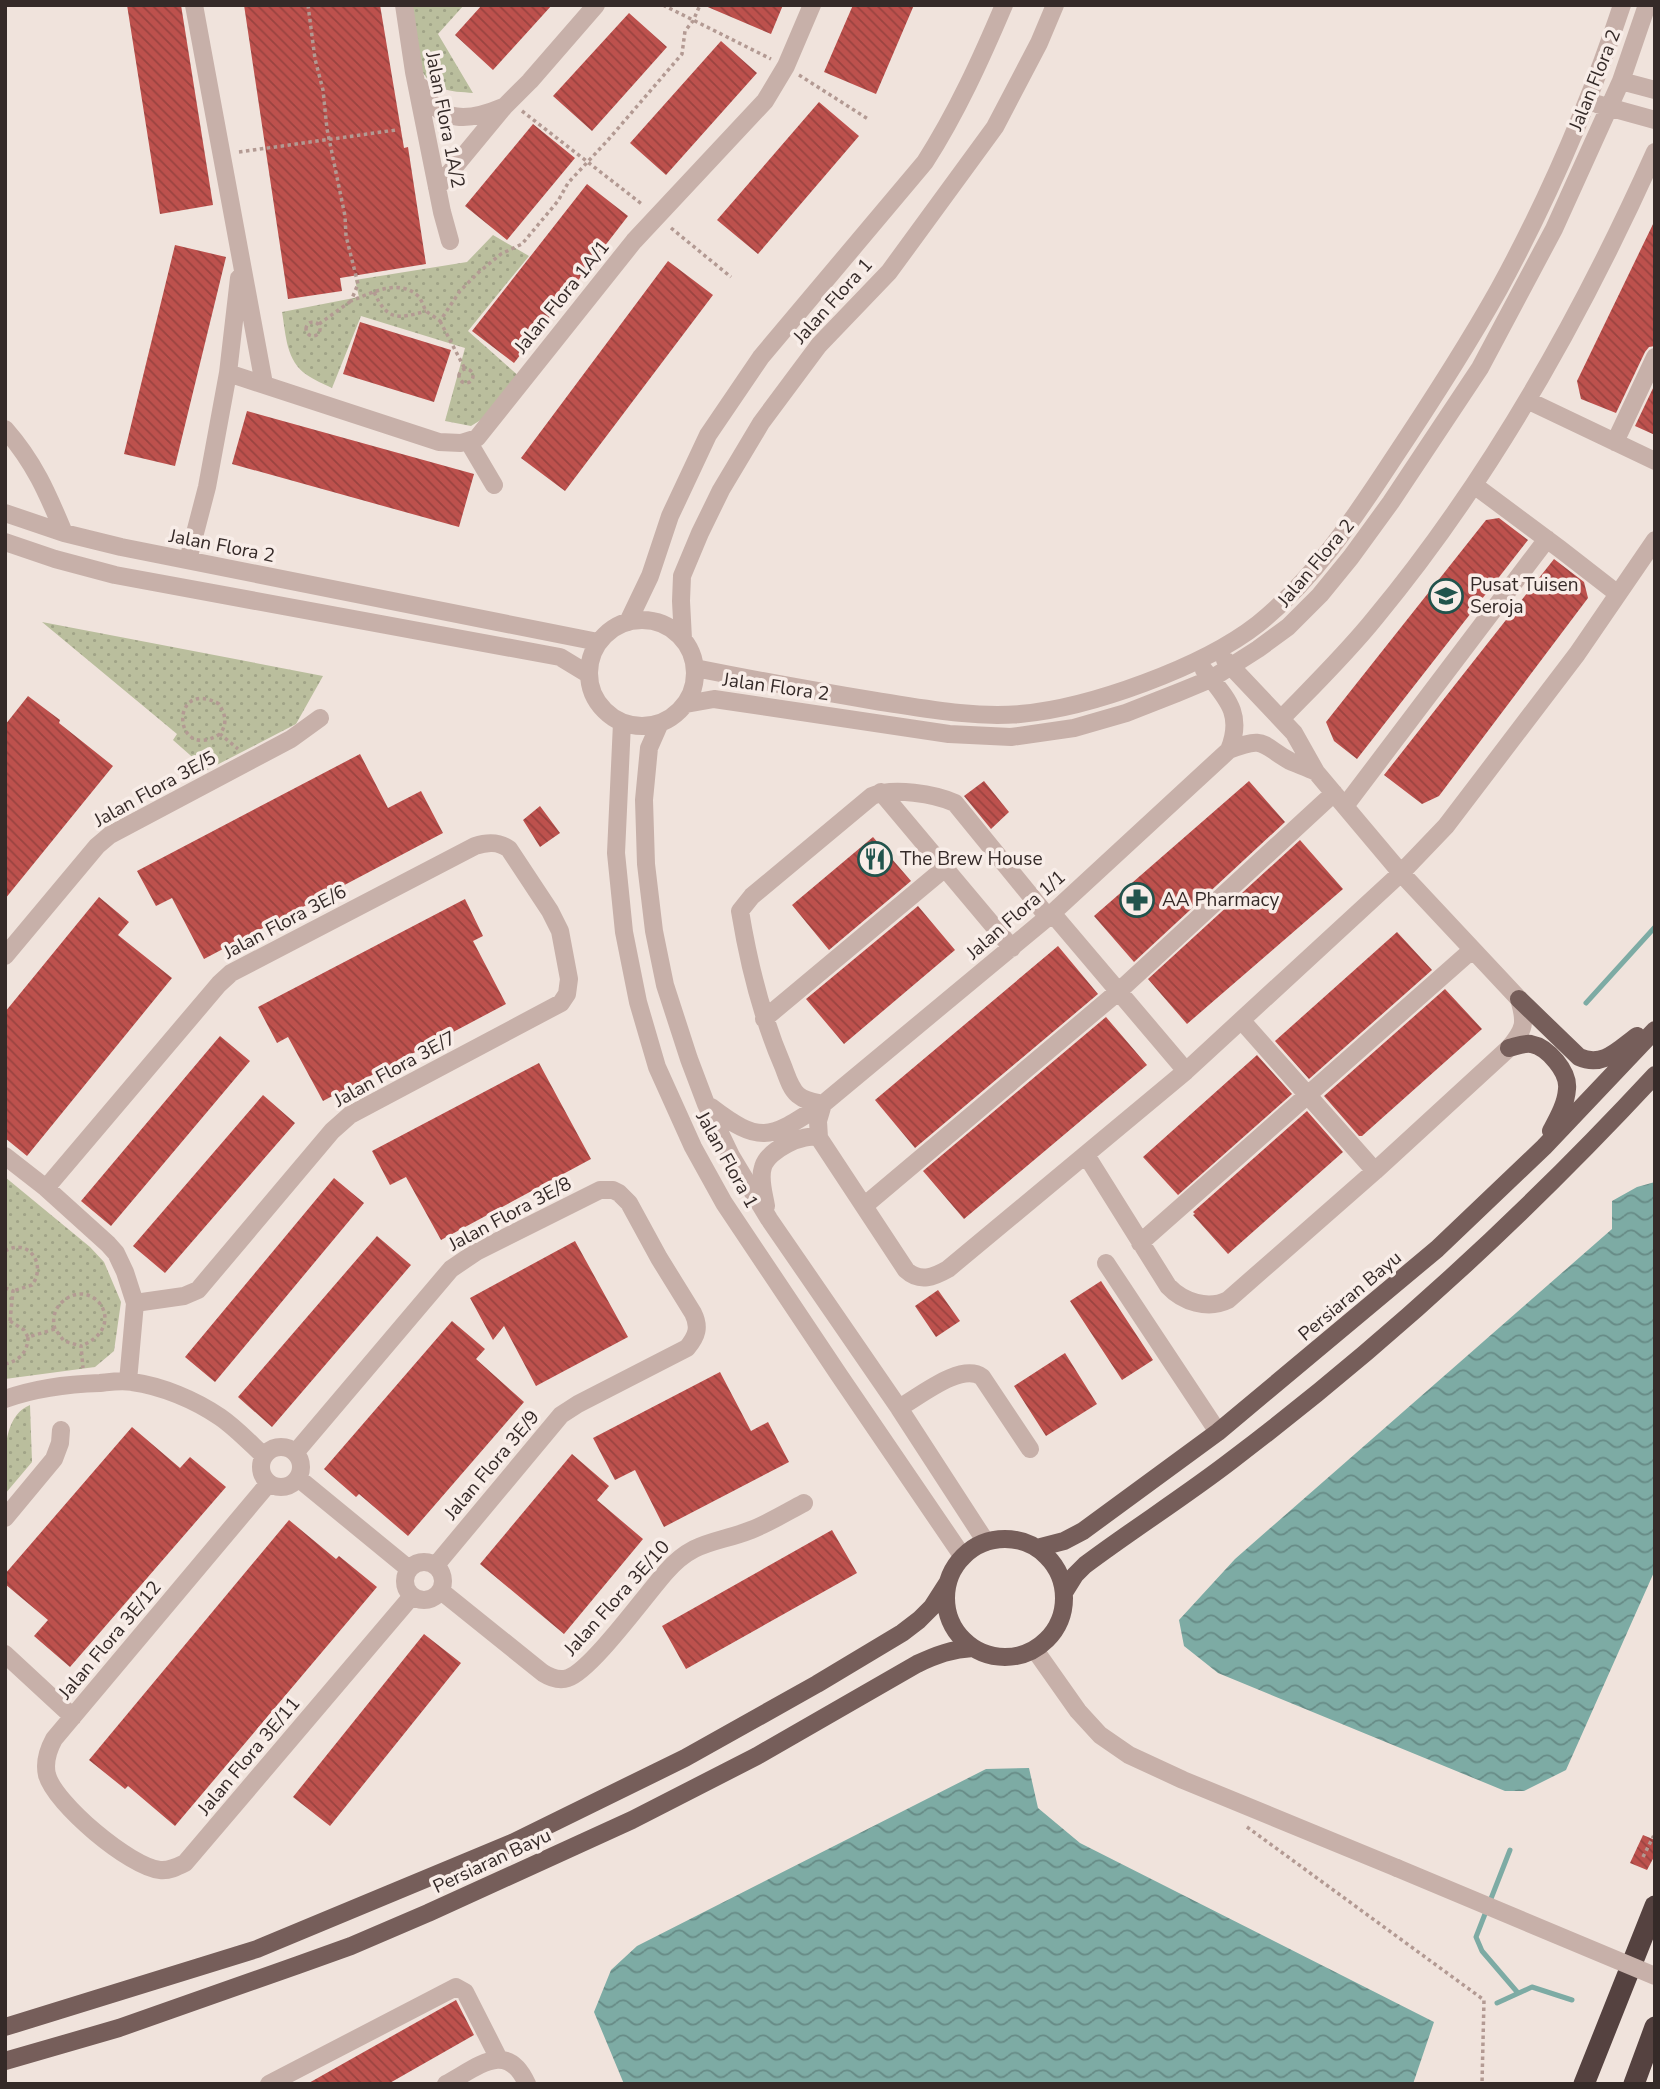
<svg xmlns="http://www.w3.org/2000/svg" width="1660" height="2089" font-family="'Nunito Sans',sans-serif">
<defs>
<pattern id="park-dots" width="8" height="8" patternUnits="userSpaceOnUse" patternTransform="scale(1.75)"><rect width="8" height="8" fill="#babe9d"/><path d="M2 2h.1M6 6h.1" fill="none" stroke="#a0a387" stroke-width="1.8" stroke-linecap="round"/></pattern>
<pattern id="water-waves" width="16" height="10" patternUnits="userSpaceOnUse" patternTransform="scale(1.75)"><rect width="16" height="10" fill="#7daba4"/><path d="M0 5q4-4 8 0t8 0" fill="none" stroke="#678b86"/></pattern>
<pattern id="building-back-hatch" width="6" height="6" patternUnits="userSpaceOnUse" patternTransform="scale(1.75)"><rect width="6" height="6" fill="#bd514d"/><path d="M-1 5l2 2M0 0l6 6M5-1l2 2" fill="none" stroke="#9a4340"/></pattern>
</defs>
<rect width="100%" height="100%" fill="#f0e3dc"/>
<!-- park -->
<path fill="url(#park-dots)" d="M407,5H464L438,34L473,93C463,92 450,92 441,88C411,76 411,32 407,5Z
M493,235L529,256L468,331L521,378L497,410L471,426L445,421L465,348L361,316L332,388C324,384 314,380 307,375C286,361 286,335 282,312L359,297L355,280L467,262Z
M42,622L323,676L296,724L207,770L173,740L177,734Z
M5,1177L90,1247L104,1262L121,1302L114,1351L95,1367L5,1379Z
M30,1405L32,1462L5,1494C5,1465 0,1417 30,1405Z"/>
<!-- water -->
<path fill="url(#water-waves)" d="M1655,1182V1570L1566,1770L1524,1791H1505L1218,1673L1184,1646L1179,1620L1235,1559L1612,1229V1201L1637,1187Z
M1029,1768L1038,1808L1080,1843L1434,2022L1413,2084H624L594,2012L611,1970L637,1946L986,1769Z"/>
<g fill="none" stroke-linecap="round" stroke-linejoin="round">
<!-- stream -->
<path stroke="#7daba4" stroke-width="5" d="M1586,1003L1655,927
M1510,1850L1476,1937L1482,1951L1518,1993
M1497,2003L1532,1987L1572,2000"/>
</g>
<!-- building -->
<path fill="url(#building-back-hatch)" d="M127,5H181L213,205L160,214Z
M244,5H380L404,148L408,147L426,264L340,278L342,291L288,299Z
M482,5H552L493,70L455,35Z
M703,5H783L771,34Z
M853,5H914L876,94L824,72Z
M629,13L667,47L592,131L553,96Z
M721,41L757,73L666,175L630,143Z
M819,102L859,136L758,254L717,220Z
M533,124L575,158L507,240L465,206Z
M587,184L628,216L514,363L472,331Z
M1655,220V346L1649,347L1645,352L1616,413L1581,399L1577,381Z
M175,245L226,257L175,466L124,454Z
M668,261L713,295L565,491L521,458Z
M360,322L451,350L434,402L343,374Z
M1655,384V435L1635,426Z
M247,411L474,474L459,527L232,464Z
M1499,518L1528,540L1357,759L1334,741L1326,722L1486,520Z
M1554,559L1584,582L1588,598L1439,796L1422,804L1384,775Z
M28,696L60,720L59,723L113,766L5,899V725Z
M360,754L388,808L421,791L443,833L204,959L172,898L156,906L137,871Z
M984,781L1009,812L991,829L964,796Z
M1249,781L1285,822L1134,962L1094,916Z
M540,806L560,833L540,847L523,820Z
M873,837L911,881L829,950L792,905Z
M1300,840L1343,889L1187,1024L1148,979Z
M99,897L129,922L118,935L172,978L27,1156L5,1138V1012Z
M465,899L483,936L473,941L506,1004L323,1101L288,1037L277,1043L258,1007Z
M918,906L955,950L844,1044L806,999Z
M1397,932L1432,970L1309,1079L1275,1041Z
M1058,946L1098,994L915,1148L875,1100Z
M1445,989L1482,1029L1362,1136H1359L1324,1096Z
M1106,1017L1147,1065L964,1219L923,1171Z
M220,1036L250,1061L111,1226L81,1201Z
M1257,1055L1292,1094L1178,1195L1143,1157Z
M539,1063L591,1159L441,1240L406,1177L390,1185L372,1151Z
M263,1095L295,1123L165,1273L133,1246Z
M1307,1111L1343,1152L1228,1254L1193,1215L1195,1214L1193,1212Z
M334,1178L364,1203L215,1382L185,1357Z
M377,1236L411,1265L272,1427L238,1397Z
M575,1241L628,1337L536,1386L504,1326L493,1340L470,1298Z
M1101,1281L1153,1360L1122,1380L1070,1301Z
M938,1290L960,1321L936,1337L915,1306Z
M452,1321L485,1349L476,1359L524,1402L408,1536L359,1494L356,1497L324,1469Z
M1065,1353L1097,1404L1046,1436L1014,1386Z
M720,1372L751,1431L768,1422L789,1462L664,1527L635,1470L615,1480L593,1438Z
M132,1427L180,1468L190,1457L226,1487L70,1667L34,1636L48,1620L5,1584V1574Z
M572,1454L609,1486L597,1500L643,1539L564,1634L480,1564Z
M289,1520L336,1559L339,1556L377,1587L175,1826L128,1786L125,1789L89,1760Z
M832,1530L857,1573L686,1669L662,1626Z
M424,1634L461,1663L330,1826L293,1797Z
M1643,1835L1655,1840V1855L1647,1870L1630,1863Z
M456,2000L474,2035L388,2084H307Z"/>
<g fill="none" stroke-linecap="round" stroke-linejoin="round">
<!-- path -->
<path stroke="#b39a93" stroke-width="3.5" stroke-dasharray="3.5 3.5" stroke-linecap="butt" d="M308,5L315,59L323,90L327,129L345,216L346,236L358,284L351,301C371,293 399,278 418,296C422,300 423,306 426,311C430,314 436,318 440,321L460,291L479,272L501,254L522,244L558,201L568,183L608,140L682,54L685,31L693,21L700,5
M663,5L771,59
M799,75L868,119
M522,111L643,205
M239,152L396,130
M671,228L731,277
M374,292C387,321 398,319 426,311
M440,321L465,369
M306 329a7 7 0 1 1 14 0a7 7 0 1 1-14 0Z
M319,324L351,301
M459 376a7 7 0 1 1 14 0a7 7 0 1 1-14 0Z
M220,734C172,764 169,676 219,704C225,714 228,723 220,734L238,749
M5,1251C29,1237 47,1265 32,1285L13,1291
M5,1288L13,1291L10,1321H5
M10,1321L24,1330L28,1337
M55,1329C52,1320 54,1310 61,1303C92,1273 131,1326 81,1346
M5,1364C19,1361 28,1352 28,1337L55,1329L64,1341L81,1346L83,1368
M1247,1827L1484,2000L1482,2084
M1643,1857L1653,1837L1655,1836"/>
<!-- minor -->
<path stroke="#c7b0a9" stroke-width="18" d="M194,5L264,384
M404,5L414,72L442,212L450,241
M1621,81L1655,90
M421,87C439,125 470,121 503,107
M1597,104L1655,120
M437,188L504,107L530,81L596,5
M228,373L439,442L461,443L477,438L634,241L765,101L786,66L812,5
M1527,400L1655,461
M5,429C34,462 47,492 64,533
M468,441L494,485
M1615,442L1655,357
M1474,485L1560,549L1618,594
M5,513L64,533L121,547L598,642
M5,542L55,559L115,575L560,657L588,674
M188,560L207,487L228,373L239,278
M589 673a53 53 0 1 1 106 0a53 53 0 1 1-106 0Z
M628,622L650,576L670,516L708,435L761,357L925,162C957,112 981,59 1004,5
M683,639L681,601L682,576L700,533L721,490L761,423L819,345L889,272L995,127L1039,43L1055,5
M695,668C755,680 816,691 876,701C923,708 972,718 1020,714C1090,708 1203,667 1258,624C1313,580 1353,520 1391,462C1429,405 1466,348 1499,289C1548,199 1590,102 1622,5
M1204,670C1226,698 1244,713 1229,750
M686,704L714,699L949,734L1011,737L1074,728L1126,713L1177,693L1211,679L1258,649L1288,627L1320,595L1351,557L1391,502L1480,368L1554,229L1621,81L1647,5
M1281,719C1313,686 1346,654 1375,618C1491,478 1581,317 1655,152
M622,723L616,853L624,932L638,1002L657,1067L693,1147L724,1203L839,1375L963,1557
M660,723L649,748L644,800L646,864L654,931L665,985L689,1059L706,1104L731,1156L769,1219L899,1408L986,1542
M881,792L1012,948
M1345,806L1547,539
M1052,913L1186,1071
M5,956L97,846L110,835L291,739L320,718
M764,1019L945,868
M1242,1021L1375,1171
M823,1104L818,1121L819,1138L906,1270C920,1283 934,1277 948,1269L1186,1071L1401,873L1446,826L1577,654L1655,540
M823,1104C814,1102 805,1101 798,1095C790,1088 787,1076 783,1066C761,1015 749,966 740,911L752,896L872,796C893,787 935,794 955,803L1048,917
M711,1107C763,1147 771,1137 823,1104L1048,917L1229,750C1266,735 1261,745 1290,761C1299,765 1308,768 1316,772
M1086,1155L1168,1286C1183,1302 1208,1310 1228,1300L1375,1171L1509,1048C1525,1029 1526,1023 1519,999L1401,873L1316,772L1294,733L1225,660
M5,1156L46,1188L108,1244L116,1253L125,1272L135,1303L128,1381
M46,1188L219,984L231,973L475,846C487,842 498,841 509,849L550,911L560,931L569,979L567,994L561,1003L350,1115L332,1131L198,1290L184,1296L135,1303
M766,1206C764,1194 759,1179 763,1167C768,1150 804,1132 819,1138
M864,1206L1119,991L1334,793
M1140,1243L1472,950
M1106,1263L1218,1432
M5,1399C36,1388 67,1384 100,1383C110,1382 121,1380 132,1382C162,1386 195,1400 220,1417C236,1428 250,1443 264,1456
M899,1408C919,1397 961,1362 982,1377L1030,1449
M261 1467a20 20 0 1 1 40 0a20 20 0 1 1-40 0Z
M295,1453L451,1269L476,1252L600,1190H613L619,1193L629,1203L659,1258L693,1313C700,1327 697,1336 687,1348L578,1404L561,1415L436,1565
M298,1478L409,1569
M269,1483L54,1739C48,1750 44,1762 47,1775C55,1804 130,1867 160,1870C169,1871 177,1867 185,1863L412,1596
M5,1518L54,1459L60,1443L61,1430
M405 1581a19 19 0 1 1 38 0a19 19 0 1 1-38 0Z
M441,1591L543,1673C551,1678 559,1681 568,1678C591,1671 647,1593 666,1572C694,1540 715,1544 751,1530C769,1523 787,1512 804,1503
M1035,1650L1078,1711L1100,1735L1129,1755L1183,1780L1397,1868
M5,1654L73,1717
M269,2084L456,1987L465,1992L499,2059
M446,2084C478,2067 507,2039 527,2084"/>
<!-- major -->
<path stroke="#765e5a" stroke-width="18" d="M1519,999L1579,1057C1603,1068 1619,1049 1637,1036
M1509,1048C1517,1046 1523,1043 1531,1044C1548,1047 1569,1072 1567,1089C1566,1104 1558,1118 1551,1131
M946 1598a59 59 0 1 1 118 0a59 59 0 1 1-118 0Z
M1037,1548L1064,1541L1083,1531L1218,1432L1437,1249L1544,1147L1655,1030
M1065,1591L1075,1575L1085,1565C1133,1529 1184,1497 1232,1460C1384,1345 1525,1215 1655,1075
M5,2027L257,1949L514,1842L685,1758L817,1684L902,1633L919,1620L932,1607L948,1582
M5,2061L119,2028L298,1965L351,1946L428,1913L632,1820L757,1756L917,1664C936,1655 952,1649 973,1648"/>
<!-- highway -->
<path stroke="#554240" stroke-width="21" d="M1584,2084L1655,1906
M1634,2084L1655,2027"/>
<!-- minor-bridge -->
<path stroke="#c7b0a9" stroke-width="18" d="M1397,1868L1655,1976"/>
</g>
<!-- icons -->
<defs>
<g id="school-ring" transform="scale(1.75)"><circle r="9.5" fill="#f8ede8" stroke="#21534c" stroke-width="1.5"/><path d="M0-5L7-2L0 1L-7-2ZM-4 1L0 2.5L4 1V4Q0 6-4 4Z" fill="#21534c"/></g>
<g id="restaurant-ring" transform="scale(1.75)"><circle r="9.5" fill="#f8ede8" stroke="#21534c" stroke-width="1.5"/><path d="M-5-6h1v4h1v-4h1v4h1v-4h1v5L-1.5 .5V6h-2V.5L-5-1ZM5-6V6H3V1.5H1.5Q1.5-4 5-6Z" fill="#21534c"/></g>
<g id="pharmacy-ring" transform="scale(1.75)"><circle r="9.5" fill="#f8ede8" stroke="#21534c" stroke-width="1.5"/><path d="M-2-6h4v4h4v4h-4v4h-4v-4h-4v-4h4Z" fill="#21534c"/></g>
</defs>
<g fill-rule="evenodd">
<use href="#school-ring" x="1446" y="596"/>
<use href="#restaurant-ring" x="875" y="859"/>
<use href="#pharmacy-ring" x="1137" y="900"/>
</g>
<g text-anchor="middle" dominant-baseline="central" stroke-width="7" stroke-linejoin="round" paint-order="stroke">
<!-- street labels -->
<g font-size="19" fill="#352a28" stroke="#f8ede8">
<text transform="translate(1595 80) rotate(-68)">Jalan Flora 2</text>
<text transform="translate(445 120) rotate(79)">Jalan Flora 1A/2</text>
<text transform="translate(562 297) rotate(-51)">Jalan Flora 1A/1</text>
<text transform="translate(833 301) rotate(-48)">Jalan Flora 1</text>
<text transform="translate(222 546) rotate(11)">Jalan Flora 2</text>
<text transform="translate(1316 563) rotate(-50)">Jalan Flora 2</text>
<text transform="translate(776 687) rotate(8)">Jalan Flora 2</text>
<text transform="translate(155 789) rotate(-29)">Jalan Flora 3E/5</text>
<text transform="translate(1016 915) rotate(-41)">Jalan Flora 1/1</text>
<text transform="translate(285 922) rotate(-28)">Jalan Flora 3E/6</text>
<text transform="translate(395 1069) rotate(-29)">Jalan Flora 3E/7</text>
<text transform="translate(727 1160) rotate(61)">Jalan Flora 1</text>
<text transform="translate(510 1214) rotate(-28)">Jalan Flora 3E/8</text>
<text transform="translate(1350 1296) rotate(-40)">Persiaran Bayu</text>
<text transform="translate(492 1465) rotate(-50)">Jalan Flora 3E/9</text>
<text transform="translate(617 1598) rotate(-48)">Jalan Flora 3E/10</text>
<text transform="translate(110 1640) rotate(-50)">Jalan Flora 3E/12</text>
<text transform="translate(249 1756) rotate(-50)">Jalan Flora 3E/11</text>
<text transform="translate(492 1861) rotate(-25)">Persiaran Bayu</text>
</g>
<!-- poi labels -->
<g font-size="19" fill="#352a28" stroke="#f8ede8" text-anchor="start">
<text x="1470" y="585">Pusat Tuisen<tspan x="1470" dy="22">Seroja</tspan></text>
<text x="900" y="859">The Brew House</text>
<text x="1162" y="900">AA Pharmacy</text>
</g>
</g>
<!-- border -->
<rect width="1660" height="2089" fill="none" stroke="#352a28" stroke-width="14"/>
</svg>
